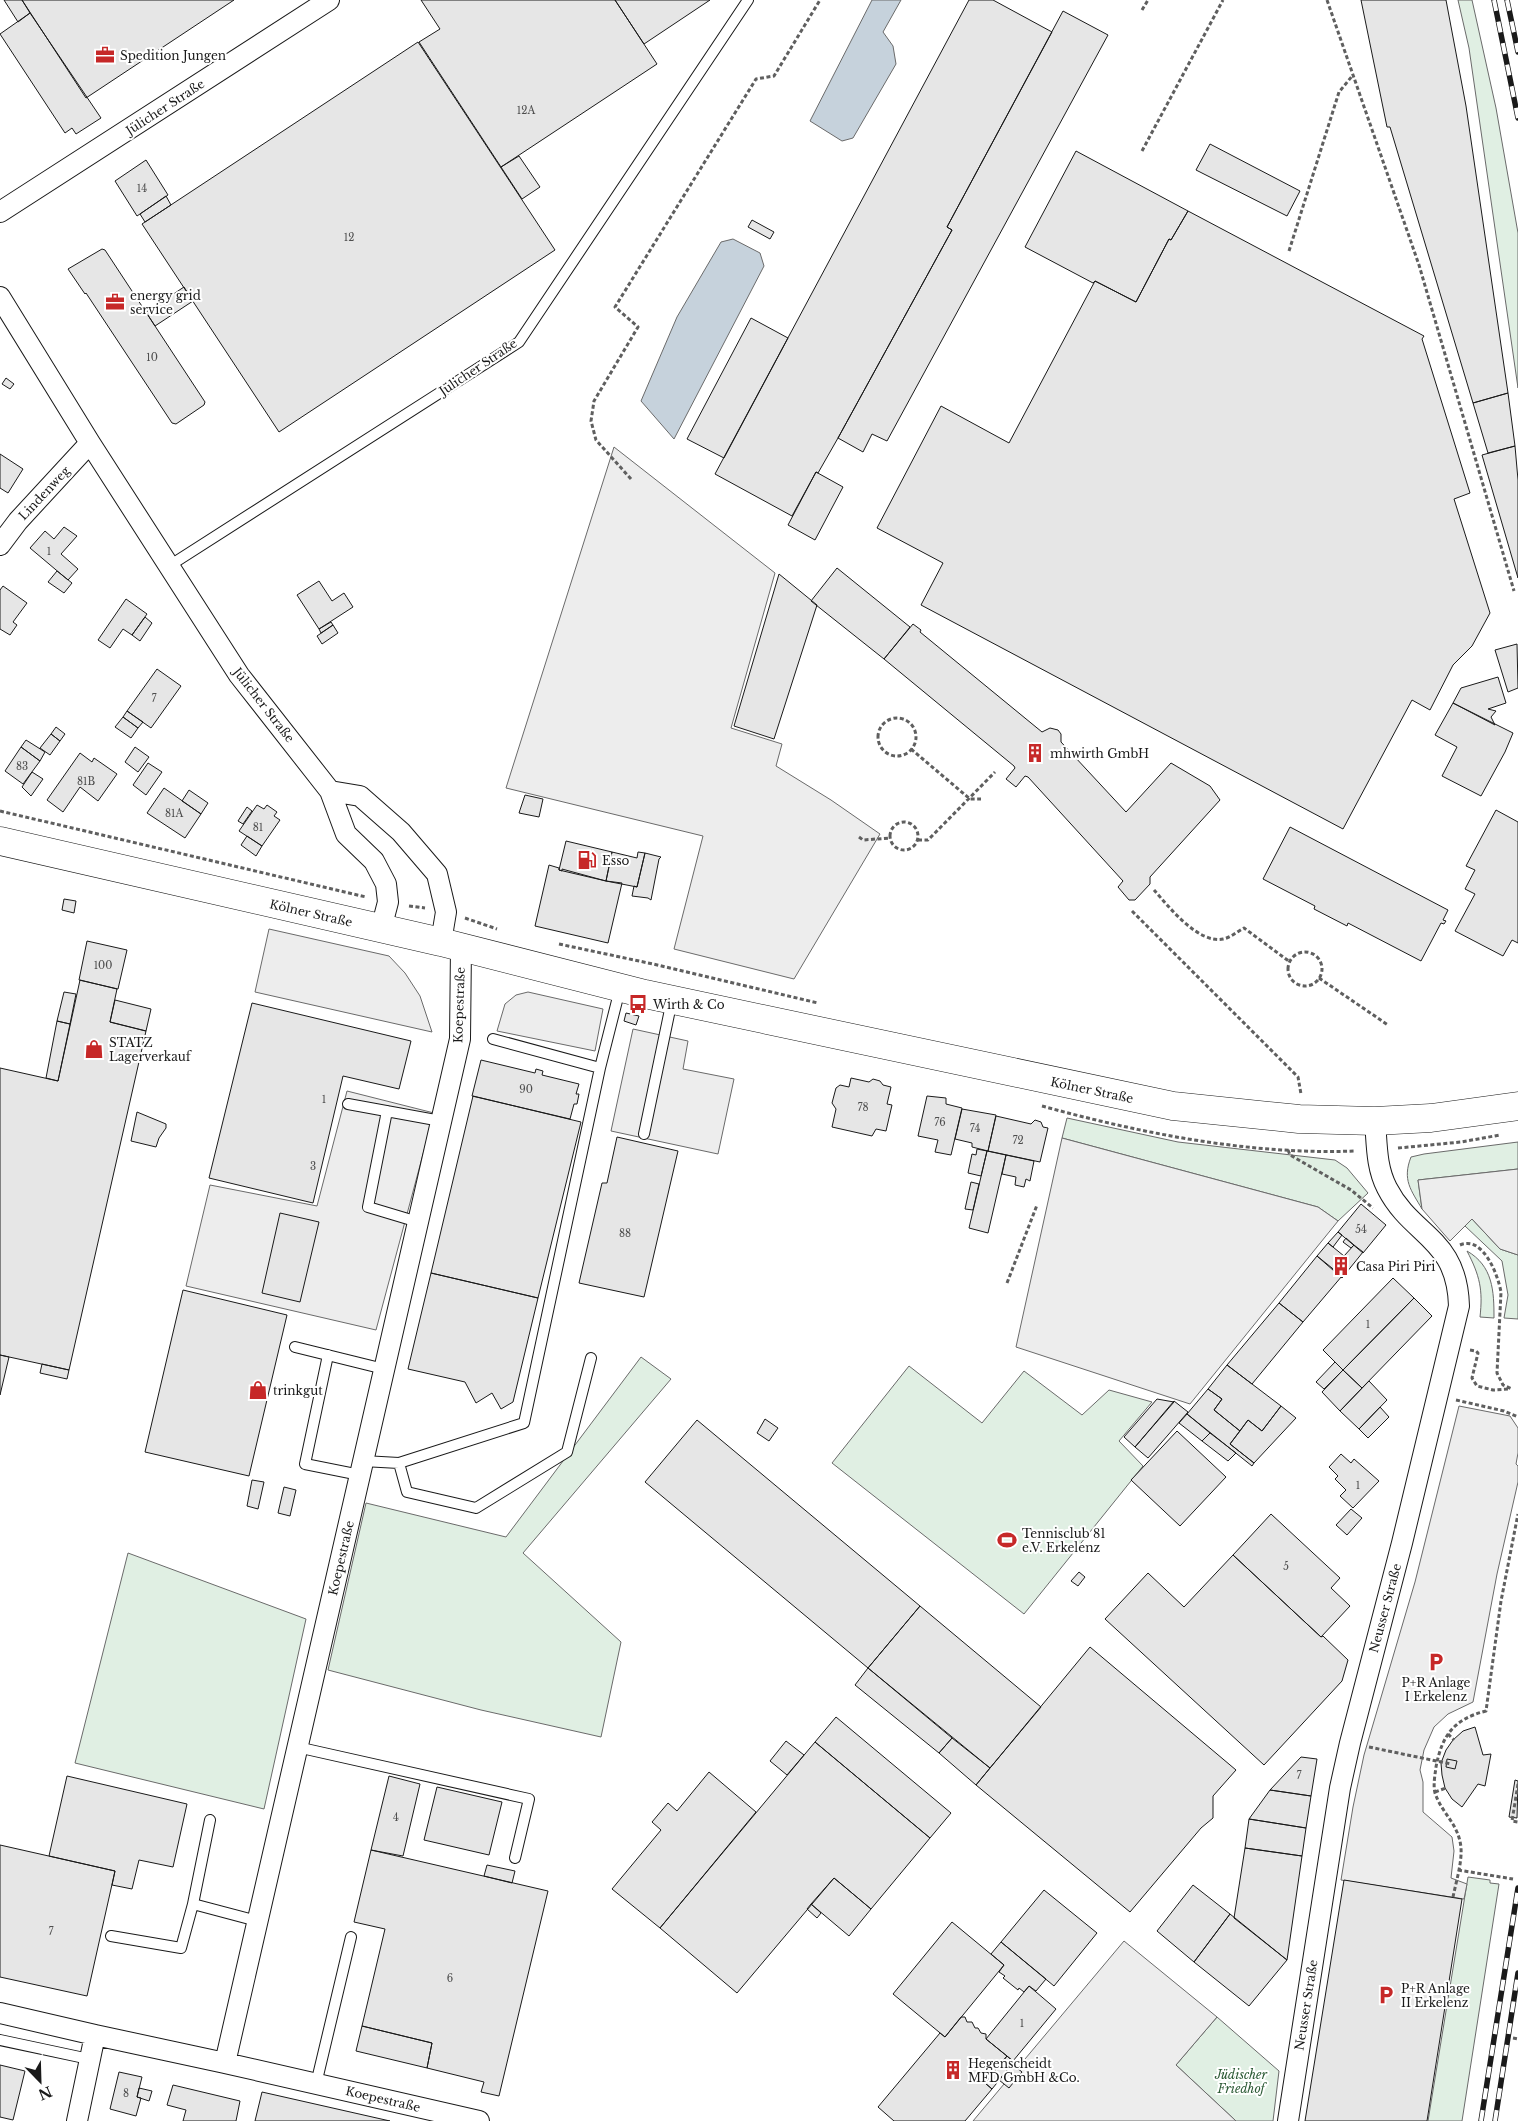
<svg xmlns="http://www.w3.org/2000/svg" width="1518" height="2121" font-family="'Libre Baskerville',serif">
<rect width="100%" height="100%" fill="#fff"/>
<!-- green -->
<path fill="#e0efe3" stroke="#6a6a6a" d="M1458,0H1472L1496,108L1518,233V388L1469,48Z
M1067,1118L1178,1142L1335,1160L1347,1168L1368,1193L1338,1221L1318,1207L1062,1138Z
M1518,1142V1169L1418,1180L1422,1209C1411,1190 1402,1180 1411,1157L1424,1154Z
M1472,1219L1500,1249L1518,1255V1319L1504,1318L1508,1295L1502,1261L1465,1226Z
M1467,1251C1493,1266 1494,1291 1494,1318L1480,1317C1483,1290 1480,1276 1467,1251Z
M641,1357L671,1379L523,1553L621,1642L601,1737L481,1710L328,1670L366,1503L506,1537Z
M909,1366L982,1423L1024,1371L1082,1415L1109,1390L1152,1402L1119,1441L1143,1466L1024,1614L832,1463Z
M128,1553L306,1619L264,1809L75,1763Z
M1468,1877L1490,1880V1883L1499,1884L1462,2121H1428Z
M1217,2017L1279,2071L1273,2121H1236L1176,2065Z"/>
<!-- parking -->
<path fill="#ededed" stroke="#6a6a6a" d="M614,447L775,573L731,728L782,744L776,766L831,800L880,834L794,979L674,949L703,836L506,788Z
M269,929L389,956L405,973L420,996L432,1032L255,992Z
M528,992L603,1009L595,1051L497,1031L505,1004L516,995Z
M633,1029L688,1041L683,1069L734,1079L718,1154L611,1131Z
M347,1091L434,1113L376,1330L186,1286L210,1185L317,1206Z
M1062,1138L1318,1207L1338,1221L1190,1404L1016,1347Z
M1518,1169V1255L1500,1249L1472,1219L1450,1241L1422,1209L1418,1180Z
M1459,1406L1510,1416L1518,1428V1453L1516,1464L1518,1466V1482L1497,1574L1473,1702L1448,1714L1434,1727L1424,1750L1420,1770L1423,1782V1812L1452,1837L1454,1851L1451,1878L1467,1884L1464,1899L1341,1880L1353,1807L1364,1755L1415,1582Z
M1124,1941L1217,2017L1176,2065L1236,2121H973Z"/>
<!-- water -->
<path fill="#c6d2dc" stroke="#6a6a6a" d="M872,0H901L883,32L893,46L896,64L853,138L842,141L810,121Z
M733,239L760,253L764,266L674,439L641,401L677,317L721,242Z"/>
<!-- building -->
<path fill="#e6e6e6" stroke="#1a1a1a" d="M4,0H22L30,13L18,22Z
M22,0H234L86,98Z
M421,0H615L657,64L501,167L419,42L440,29Z
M615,0H710L644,44Z
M969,0H993L1052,32L947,227L952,230L838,438L818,473L816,472L792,516L715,474Z
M1361,0H1446L1466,106L1508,393L1473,403L1390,127H1387Z
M1063,11L1108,35L887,441L872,434L863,452L838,438L952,230L947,227Z
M30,13L101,118L76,134L72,128L65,133L0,34Z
M418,42L555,250L279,432L142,224Z
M1210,144L1300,191L1287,216L1196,170Z
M1076,151L1188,211L1171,240L1169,239L1136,302L1095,281L1093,283L1025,247Z
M519,156L540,187L522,199L501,167Z
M146,160L168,195L137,216L115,181Z
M166,196L171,205L145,222L140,214Z
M1188,211L1424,336L1422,339L1470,493L1454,499L1490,613L1472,646L1453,665L1430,710L1412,700L1343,829L921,605L943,563L877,528L941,406L1009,443L1095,281L1136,302L1169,239L1171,240Z
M752,220L774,232L770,239L748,227Z
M102,249L105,250L205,402L204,405L176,424L172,423L86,293L85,294L68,269Z
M184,287L193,301L155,326L146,312Z
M751,318L788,338L724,458L687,439Z
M6,378L14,384L10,389L2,384Z
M1508,393L1515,446L1488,453L1473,403Z
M1515,446L1518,480V578L1482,455Z
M0,454L23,469L8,493L0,488Z
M816,472L843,487L815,540L788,525Z
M64,527L77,536L61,554L78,569L68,580L30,548L45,531L54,539Z
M837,568L910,627L884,659L811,601Z
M57,571L72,583L64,593L48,582Z
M779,574L817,605L774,739L734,726Z
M319,581L332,601L344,593L353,607L319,629L297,595Z
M3,586L27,603L13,622L17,625L10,635L0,629V590Z
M126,599L147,614L132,635L123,629L110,648L98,640Z
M145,617L152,623L140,641L132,635Z
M331,622L333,625L321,633L319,629Z
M913,624L921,630L920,632L1042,732L1050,728L1058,730L1061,734V742L1126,812L1171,763L1210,786L1220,800L1150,877V884L1135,900H1129L1118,887L1123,881L1028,777L1025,776L1016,787L1006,779L1015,768L1014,766L884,659Z
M333,625L338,633L322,644L317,636Z
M1517,644L1518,688L1508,692L1495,650Z
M157,669L181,686L151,728L127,711Z
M1498,677L1506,703L1488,709L1496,711L1491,717L1495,725L1453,703L1461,688Z
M1453,703L1513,733L1505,752L1481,796L1442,776L1457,747L1435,735Z
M127,711L143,722L138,728L123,717Z
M123,717L138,728L131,738L115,727Z
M56,727L65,734L60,741L51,734Z
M51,734L60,741L50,755L40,748Z
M26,740L45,752L40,761L21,747Z
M21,747L40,761L23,784L5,771Z
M135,747L149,757L138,772L125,762Z
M80,753L92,762L94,758L117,774L98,801L80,787L63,812L47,800Z
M148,763L162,772L146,795L133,785Z
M32,772L43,779L31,796L22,787Z
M164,788L201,814L185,838L147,813Z
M189,790L208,803L201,814L182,801Z
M525,795L543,799L539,817L519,813Z
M257,805L264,809L267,805L277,812L274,816L280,820L262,846L239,831Z
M247,807L252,811L243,824L238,821Z
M1496,810L1518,822V943L1512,940L1503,956L1455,931L1475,894L1465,889L1475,870L1466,866Z
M1290,827L1448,910L1443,920L1446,921L1444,924L1441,923L1421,961L1348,923L1347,926L1314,909L1315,906L1263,879Z
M247,836L262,846L256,856L241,845Z
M566,841L612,852L606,881L559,870Z
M612,852L637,858L638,852L645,853L637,887L606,881Z
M645,853L661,857L659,859L651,900L648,898L632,896L634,886L637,887Z
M549,865L559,868V870L562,871V869L606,881L622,883L608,943L535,926Z
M64,899L76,901L74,913L62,910Z
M87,941L127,950L118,989L79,980Z
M80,980L117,989L110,1022L146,1031L69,1370L0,1355V1068L58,1081Z
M64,992L76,994L70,1024L57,1021Z
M115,1000L151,1009L146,1031L110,1022Z
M252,1003L411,1041L399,1089L343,1076L313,1203L209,1178Z
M626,1013L639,1016L636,1025L624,1021Z
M57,1021L70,1024L58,1081L46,1078Z
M481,1060L535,1073L536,1069L543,1071L542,1075L579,1084L576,1094H579L577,1104H574L570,1119L472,1096Z
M851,1078L869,1082L873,1079L880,1081L883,1085L891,1087L887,1104L892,1105L886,1131L876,1129L872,1136L832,1127L836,1109L832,1103L836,1088L840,1085L849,1087Z
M473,1096L581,1122L538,1298L431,1273Z
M927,1096L946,1098V1104L962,1108L951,1155L935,1152L938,1140L918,1136Z
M962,1109L996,1115L988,1151L972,1147V1143L955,1139Z
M137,1112L166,1124V1128L159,1138L156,1147L131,1141Z
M996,1116L1031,1124L1035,1120L1041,1122L1043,1127L1048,1128L1040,1162L988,1151Z
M617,1137L678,1151L644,1297L579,1283L602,1183H607Z
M977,1149L987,1151L981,1176L968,1173L972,1154L976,1155Z
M987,1151L1006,1155L988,1233L969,1228Z
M1006,1155L1034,1161L1030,1181L1026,1179L1024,1187L1015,1185L1016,1177L1002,1174Z
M971,1182L979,1184L973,1210L965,1209Z
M1361,1204L1386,1225L1363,1253L1338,1232Z
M280,1213L319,1222L300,1302L262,1293Z
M1338,1232L1342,1235L1333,1247L1328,1243Z
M1346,1238L1354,1245L1351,1248L1343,1242Z
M1328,1243L1344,1256L1354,1245L1363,1252L1342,1278L1317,1256Z
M1317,1256L1342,1276L1303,1322L1279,1303Z
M431,1273L538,1298L513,1402L501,1409L492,1393L476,1403L465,1382L408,1369Z
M1393,1278L1414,1298L1343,1370L1323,1350Z
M183,1290L287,1315L249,1476L145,1452Z
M1414,1298L1432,1316L1362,1388L1343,1370Z
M1279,1303L1303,1322L1252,1384L1227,1365Z
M0,1355L9,1357L0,1395Z
M1335,1362L1343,1370L1324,1389L1316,1382Z
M42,1364L69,1370L67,1379L40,1373Z
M1227,1365L1281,1406L1262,1431L1248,1420L1240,1431L1214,1410L1222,1399L1208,1389Z
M1343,1370L1362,1388L1340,1411L1322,1392Z
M1369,1381L1387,1400L1359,1429L1340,1411Z
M1208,1389L1222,1399L1214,1410L1240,1431L1230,1444L1254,1463L1252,1466L1187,1414Z
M1157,1399L1174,1402L1135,1447L1124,1437Z
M1174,1401L1188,1412L1148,1458L1135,1447Z
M1281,1406L1296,1418L1254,1463L1230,1444L1248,1420L1262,1431Z
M1380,1407L1389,1417L1368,1438L1359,1429Z
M1187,1414L1210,1433L1202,1441L1179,1423Z
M765,1419L778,1428L769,1441L757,1433Z
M697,1420L920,1606L868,1668L645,1482Z
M1177,1431L1226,1477L1180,1526L1131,1480Z
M1210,1433L1236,1453L1228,1461L1202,1441Z
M1341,1454L1351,1463L1354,1459L1379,1481L1353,1508L1340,1496L1346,1490L1335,1479L1338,1476L1329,1467Z
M252,1480L264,1482L258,1509L247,1506Z
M284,1487L296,1490L290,1516L278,1513Z
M1351,1509L1362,1518L1347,1535L1336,1525Z
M1271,1514L1340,1578L1331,1588L1350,1606L1321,1637L1233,1555Z
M1233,1555L1321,1637L1323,1636L1348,1660L1342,1681L1264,1765L1105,1619L1148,1573L1184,1607Z
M1079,1572L1085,1577L1078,1586L1071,1581Z
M920,1606L1041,1707L990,1768L868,1668Z
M1090,1647L1236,1770L1213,1796V1818L1201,1828L1130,1912L976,1785Z
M868,1668L952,1738L939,1753L855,1685Z
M836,1717L951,1813L930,1838L815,1742Z
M1475,1727L1483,1755L1491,1754L1485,1786L1478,1784L1462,1807L1452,1799L1445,1788L1442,1775L1441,1763L1446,1750L1453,1740L1463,1731Z
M952,1738L990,1768L976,1785L939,1753Z
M786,1741L804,1755L787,1775L770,1761Z
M815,1742L930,1838L871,1909L834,1878L737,1993L660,1928Z
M1301,1757L1317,1759L1311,1796L1270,1790Z
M1447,1759L1457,1761L1455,1769L1446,1767Z
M709,1772L756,1812L660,1928L612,1889L661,1830L652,1822L668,1803L677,1811Z
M67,1776L187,1804L173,1867L139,1860L132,1889L112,1885L115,1871L49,1856Z
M389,1776L420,1784L403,1856L371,1850Z
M1515,1780L1518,1781L1517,1818L1509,1817Z
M437,1787L502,1802L489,1855L424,1840Z
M1270,1790L1311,1796L1306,1828L1249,1819Z
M1249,1819L1306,1828L1302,1856L1245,1848Z
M0,1845L115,1871L87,1996L0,1977Z
M1245,1848L1302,1856L1287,1960L1234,1918Z
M371,1850L548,1891L499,2096L481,2092L484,2082L427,2068L432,2043L362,2026L385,1929L354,1922Z
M487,1865L515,1871L512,1883L484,1876Z
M834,1878L871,1909L849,1936L811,1904Z
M1344,1880L1462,1899L1427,2121H1305Z
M1193,1885L1230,1914L1194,1962L1157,1931Z
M1044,1890L1097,1933L1054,1986L1001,1942Z
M811,1904L821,1913L817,1918L807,1909Z
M1230,1914L1287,1960L1249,2006L1194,1962Z
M952,1922L1004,1965L945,2037L893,1994Z
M1001,1942L1046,1979L1036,1991L1029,1986L1024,1992L1019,1988L1018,1990L1003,1978L1005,1976L999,1972L1004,1965L991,1954Z
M1029,1986L1056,2009L1013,2061L986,2039Z
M961,2017H965L967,2022H972L975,2028H978L981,2033L986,2034V2039L1007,2056L985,2083L992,2089L965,2121H894L878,2107L940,2033L945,2037Z
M362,2026L432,2043L427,2068L356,2051Z
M1007,2056L1014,2062L992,2089L985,2083Z
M1012,2064L1022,2072L1009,2088L999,2080Z
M0,2065L25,2071L13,2120L0,2117Z
M119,2072L142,2077L137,2097L141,2098L136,2116L110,2109Z
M173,2085L240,2101L236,2121H183L186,2110L167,2105Z
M139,2088L152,2091L149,2101L137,2097Z
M262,2092L390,2121H255Z"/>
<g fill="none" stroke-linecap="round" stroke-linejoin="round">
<!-- service casing -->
<g stroke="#1a1a1a" stroke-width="12">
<path id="service" d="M169,566L519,342L748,0
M493,1039L600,1068L620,989
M348,1104L441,1121
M387,1111L368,1207L418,1222
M644,1134L672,1000
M295,1347L384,1369
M328,1355L305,1464L360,1475
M363,1461L399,1463L524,1423L600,1068
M399,1463L407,1492L476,1508L567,1452L591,1358
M297,1747L529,1799L515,1858
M210,1820L193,1904L257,1921
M111,1936L181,1948L193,1904
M0,2040L89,2059
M316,2084L351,1937"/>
</g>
<!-- minor casing -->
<g stroke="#1a1a1a" stroke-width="22">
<path id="minor" d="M0,212L329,0
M0,297L90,443L239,675L330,791L346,834L374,861L386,884L388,902L381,929
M0,545L18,521L90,443
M330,791L360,796L401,832L437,874L446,912L441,942
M0,2013L95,2035
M225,2063L479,2121
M77,2121L95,2035L225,2063L460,1039L461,947
M1288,2121L1340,1788L1350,1743L1402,1543L1459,1306C1457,1237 1412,1237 1387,1188C1376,1167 1377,1144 1375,1121"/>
</g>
<!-- secondary casing -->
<g stroke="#1a1a1a" stroke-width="29">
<path id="secondary" d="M0,841L441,942L645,994L1173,1106L1299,1119L1375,1121L1431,1118L1518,1106"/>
</g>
<!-- path -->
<path stroke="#5f5f5f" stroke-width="3" stroke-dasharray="4 2.5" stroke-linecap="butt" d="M1327,0L1419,265L1514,591
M1142,10L1148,0
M1142,151L1223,0
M1289,251L1339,92L1353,75
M631,479L596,440L591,421L594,401L638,327L615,307L756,79L774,76L820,0
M878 737a19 19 0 1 1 38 0a19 19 0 1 1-38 0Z
M911,749L970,799H981
M0,811L366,897
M890 836a14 14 0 1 1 28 0a14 14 0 1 1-28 0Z
M859,837L863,840L890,838
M918,840H928L995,772
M1154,890C1169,907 1198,944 1223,939C1230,938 1238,931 1244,928L1290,962
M409,906L425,908
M1132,911L1298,1077L1301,1094
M465,918L497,929
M559,944L653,964L818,1003
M1288 969a17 17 0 1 1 34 0a17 17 0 1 1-34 0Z
M1319,978L1388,1025
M1042,1106C1144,1134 1250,1155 1356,1151
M1398,1148L1461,1142L1500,1135
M1288,1150L1290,1155L1351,1190L1373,1208
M1460,1245C1483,1235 1498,1275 1501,1292L1497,1373L1503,1385L1512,1389
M1007,1283L1037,1205
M1470,1350L1476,1351L1478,1353L1472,1378L1477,1386L1493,1390L1509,1389
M1456,1400L1504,1411L1518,1417
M1448,1734L1454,1740
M1369,1747L1451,1764
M1518,1784L1512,1821L1518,1822
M1435,1792L1446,1788
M1458,1870L1513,1879
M1453,1897C1456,1882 1462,1863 1461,1848C1459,1824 1442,1814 1435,1793C1433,1785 1435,1775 1436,1767C1442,1735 1454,1719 1486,1711L1501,1601L1518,1514
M1513,2038L1518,2039"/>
<!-- service -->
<use href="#service" stroke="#fff" stroke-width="10"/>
<!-- minor -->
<use href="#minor" stroke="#fff" stroke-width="20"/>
<!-- secondary -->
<use href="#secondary" stroke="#fff" stroke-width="28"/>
<!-- rail casing -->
<g stroke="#1a1a1a" stroke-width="5.5">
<path id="rail" d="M1494,0L1518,118
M1507,0L1518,52
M1481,2121L1518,1888
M1495,2121L1518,1973"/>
</g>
<!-- rail -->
<use href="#rail" stroke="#fff" stroke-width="4" stroke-dasharray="11" stroke-linecap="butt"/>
</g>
<!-- icons -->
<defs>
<g id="office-bare" transform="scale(1.5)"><path d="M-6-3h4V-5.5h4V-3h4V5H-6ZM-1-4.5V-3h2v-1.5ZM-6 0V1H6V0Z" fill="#c62828" stroke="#fff" stroke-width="2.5" paint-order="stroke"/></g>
<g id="building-bare" transform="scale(1.5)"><path d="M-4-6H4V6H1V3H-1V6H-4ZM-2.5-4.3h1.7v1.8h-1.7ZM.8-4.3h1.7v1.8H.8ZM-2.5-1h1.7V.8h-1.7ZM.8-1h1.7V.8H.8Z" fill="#c62828" stroke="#fff" stroke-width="2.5" paint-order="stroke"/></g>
<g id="fuel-bare" transform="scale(1.5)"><path d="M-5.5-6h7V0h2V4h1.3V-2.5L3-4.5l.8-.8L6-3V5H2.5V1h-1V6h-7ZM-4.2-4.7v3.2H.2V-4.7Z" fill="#c62828" stroke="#fff" stroke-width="2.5" paint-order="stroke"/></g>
<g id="bus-bare" transform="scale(1.5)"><path d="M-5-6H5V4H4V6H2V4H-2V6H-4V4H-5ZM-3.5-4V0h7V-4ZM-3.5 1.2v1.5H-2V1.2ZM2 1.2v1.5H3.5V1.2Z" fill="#c62828" stroke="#fff" stroke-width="2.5" paint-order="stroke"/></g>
<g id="shop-bare" transform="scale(1.5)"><path d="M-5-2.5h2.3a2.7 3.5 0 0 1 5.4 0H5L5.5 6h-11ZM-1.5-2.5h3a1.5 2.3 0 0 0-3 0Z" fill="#c62828" stroke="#fff" stroke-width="2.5" paint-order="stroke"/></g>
<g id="stadium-bare" transform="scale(1.5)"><path d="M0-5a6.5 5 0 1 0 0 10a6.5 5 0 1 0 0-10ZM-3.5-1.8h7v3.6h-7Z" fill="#c62828" stroke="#fff" stroke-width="2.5" paint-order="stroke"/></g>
<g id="parking-bare" transform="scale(1.5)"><path d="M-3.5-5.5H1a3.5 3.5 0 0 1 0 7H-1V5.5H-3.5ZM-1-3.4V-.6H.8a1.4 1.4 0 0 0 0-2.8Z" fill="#c62828" stroke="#fff" stroke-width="2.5" paint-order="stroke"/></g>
</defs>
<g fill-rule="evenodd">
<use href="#office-bare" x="105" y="55"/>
<use href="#office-bare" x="115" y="302"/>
<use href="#building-bare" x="1035" y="753"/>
<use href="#fuel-bare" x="587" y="860"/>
<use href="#bus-bare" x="638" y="1004"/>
<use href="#shop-bare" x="94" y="1049"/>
<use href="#building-bare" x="1341" y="1266"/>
<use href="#shop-bare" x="258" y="1390"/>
<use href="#stadium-bare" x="1007" y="1540"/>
<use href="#parking-bare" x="1436" y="1662"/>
<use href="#parking-bare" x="1386" y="1995"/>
<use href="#building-bare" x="953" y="2070"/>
</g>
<g text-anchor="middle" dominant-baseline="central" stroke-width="4" stroke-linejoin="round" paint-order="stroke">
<!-- number labels -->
<g font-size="10" fill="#4d4d4d">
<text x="526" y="110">12A</text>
<text x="142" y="188">14</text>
<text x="349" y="237">12</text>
<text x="152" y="357">10</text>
<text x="49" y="551">1</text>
<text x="154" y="698">7</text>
<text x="22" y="766">83</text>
<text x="86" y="781">81B</text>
<text x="174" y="813">81A</text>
<text x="258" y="827">81</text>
<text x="103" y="965">100</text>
<text x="526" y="1089">90</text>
<text x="324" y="1099">1</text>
<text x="863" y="1107">78</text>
<text x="940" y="1122">76</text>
<text x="975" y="1128">74</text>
<text x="1018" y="1140">72</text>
<text x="313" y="1166">3</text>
<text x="1361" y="1229">54</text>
<text x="625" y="1233">88</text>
<text x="1368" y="1324">1</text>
<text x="1358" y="1485">1</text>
<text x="1286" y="1566">5</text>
<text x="1299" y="1775">7</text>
<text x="396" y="1817">4</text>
<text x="51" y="1931">7</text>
<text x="450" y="1978">6</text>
<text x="1022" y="2023">1</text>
<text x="126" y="2093">8</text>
</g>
<!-- poi labels -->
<g font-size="12" fill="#1a1a1a" stroke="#fff" text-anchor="start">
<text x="120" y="55">Spedition Jungen</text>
<text x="130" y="295">energy grid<tspan x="130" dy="14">service</tspan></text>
<text x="1050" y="753">mhwirth GmbH</text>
<text x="602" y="860">Esso</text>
<text x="653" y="1004">Wirth &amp; Co</text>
<text x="109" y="1042">STATZ<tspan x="109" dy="14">Lagerverkauf</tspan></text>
<text x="1356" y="1266">Casa Piri Piri</text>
<text x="273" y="1390">trinkgut</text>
<text x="1022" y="1533">Tennisclub 81<tspan x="1022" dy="14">e.V. Erkelenz</tspan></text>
<text x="1436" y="1682" text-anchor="middle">P+R Anlage<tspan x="1436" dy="14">I Erkelenz</tspan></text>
<text x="1401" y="1988">P+R Anlage<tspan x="1401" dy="14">II Erkelenz</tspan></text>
<text x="968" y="2063">Hegenscheidt<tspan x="968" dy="14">MFD GmbH &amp;Co.</tspan></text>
</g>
<!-- street labels -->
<g font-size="12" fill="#1a1a1a" stroke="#fff">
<text transform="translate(165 107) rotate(-33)">Jülicher Straße</text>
<text transform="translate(478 367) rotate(-34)">Jülicher Straße</text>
<text transform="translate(44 493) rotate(-47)">Lindenweg</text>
<text transform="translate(264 705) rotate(52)">Jülicher Straße</text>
<text transform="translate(311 913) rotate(13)">Kölner Straße</text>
<text transform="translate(459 1005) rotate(-88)">Koepestraße</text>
<text transform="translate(1092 1090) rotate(12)">Kölner Straße</text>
<text transform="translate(341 1558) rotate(-77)">Koepestraße</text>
<text transform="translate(1385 1608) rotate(-75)">Neusser Straße</text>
<text transform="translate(1306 2005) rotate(-81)">Neusser Straße</text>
<text transform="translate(383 2099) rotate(13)">Koepestraße</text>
</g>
<!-- park labels -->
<g font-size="12" font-style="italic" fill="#2b5a34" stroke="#fff">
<text x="1241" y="2074">Jüdischer<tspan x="1241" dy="14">Friedhof</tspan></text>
</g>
</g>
<!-- north arrow -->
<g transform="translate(40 2081) rotate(157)" stroke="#ffffff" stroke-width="4" paint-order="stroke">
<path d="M0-4L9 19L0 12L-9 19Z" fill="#1a1a1a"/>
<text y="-8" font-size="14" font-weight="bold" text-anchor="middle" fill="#1a1a1a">N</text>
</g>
</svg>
